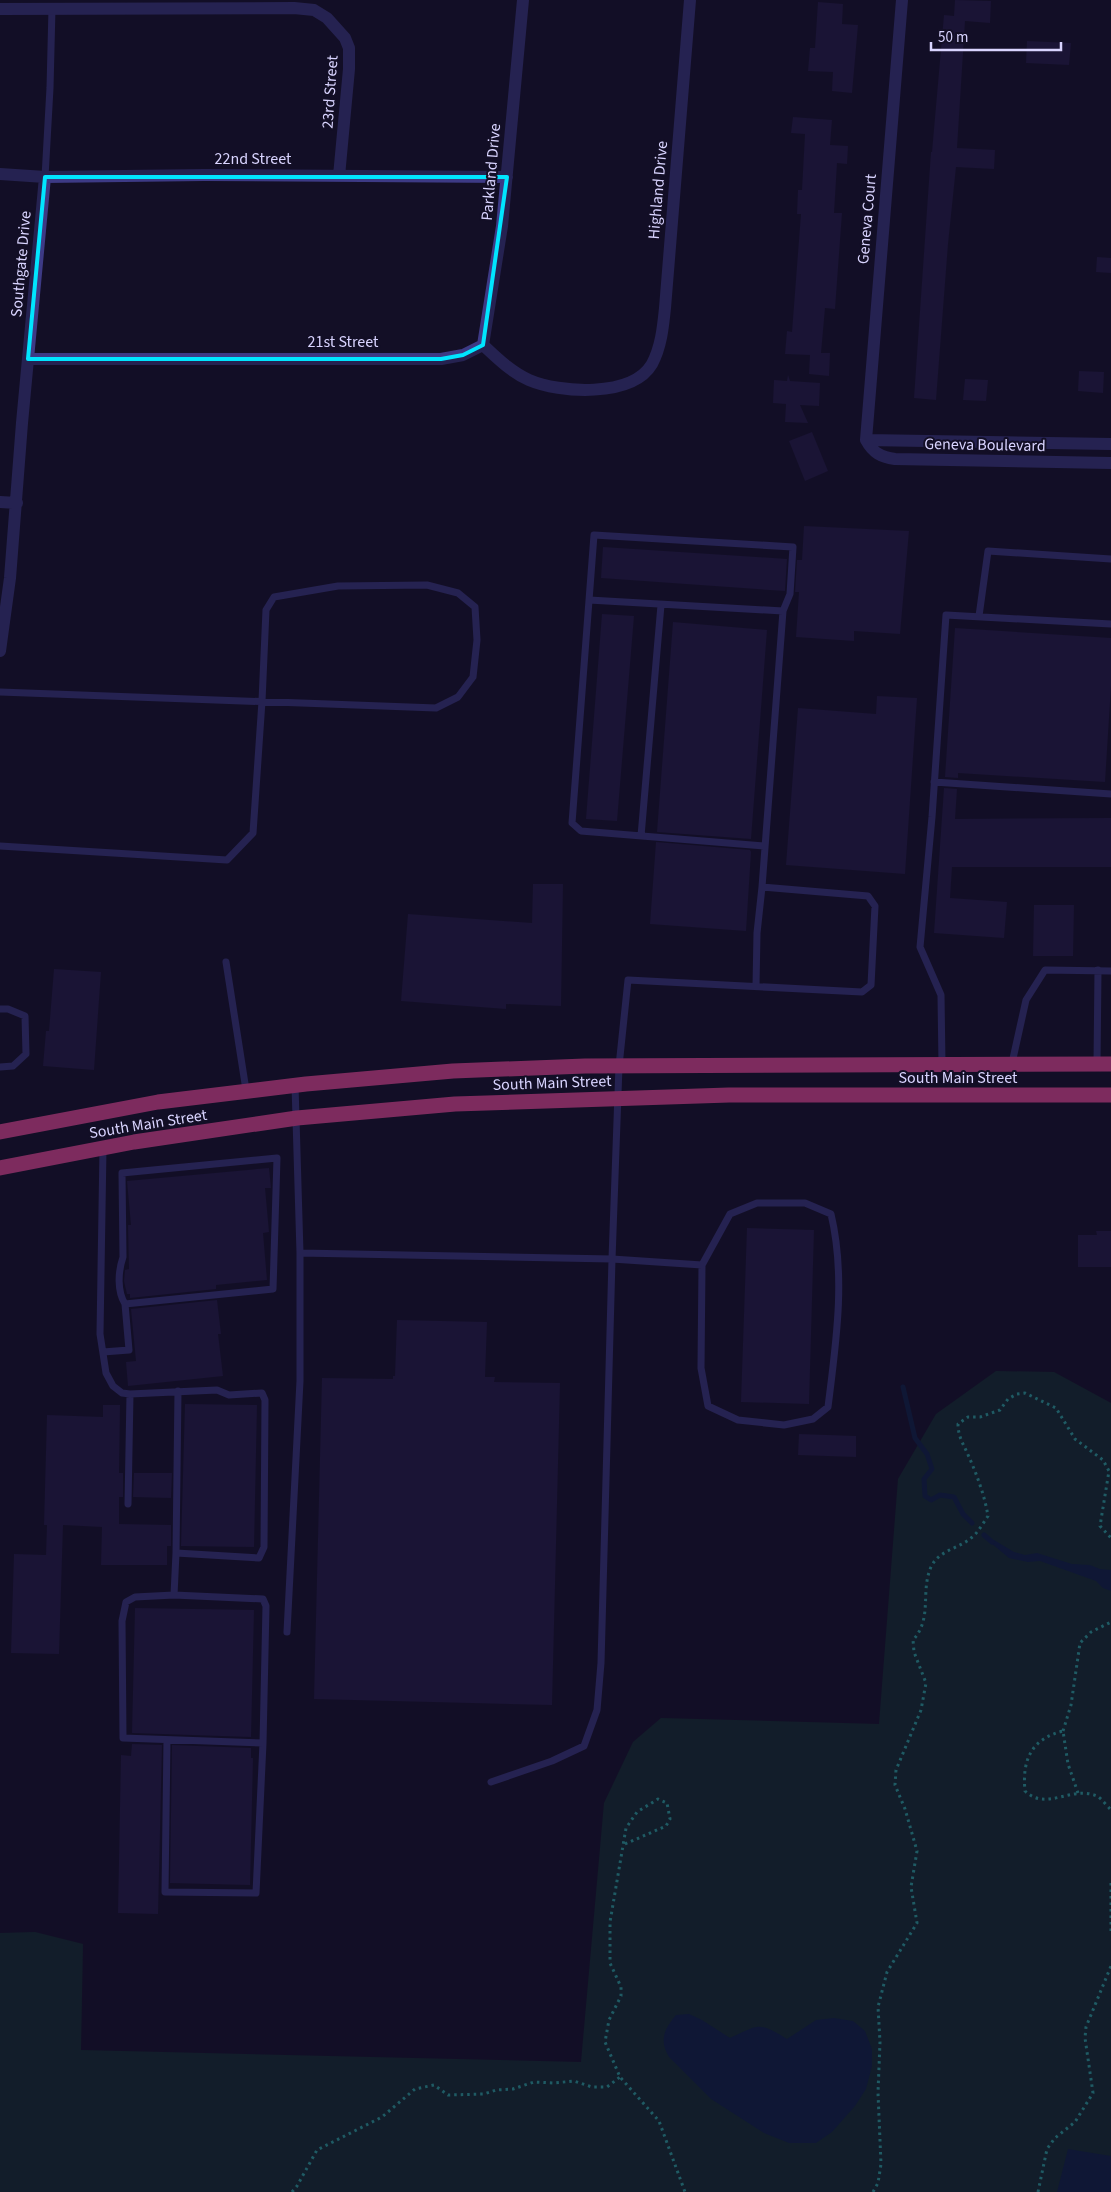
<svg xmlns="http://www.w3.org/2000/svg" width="1111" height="2192" font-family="'Source Sans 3',sans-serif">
<rect width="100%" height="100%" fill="#130f26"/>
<!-- green -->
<path fill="#12302f" d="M996,1371L1054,1372L1111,1403V2192H0V1933L35,1932L83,1944L81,2050L581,2062L604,1803L633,1742L661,1718L879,1724L898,1479L936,1414Z"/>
<!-- water -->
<path fill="#0c2248" d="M994,1540L1014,1552L1025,1555L1037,1553L1072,1564L1090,1565L1100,1569L1111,1570V1591L1103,1588L1096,1581L1040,1561L1028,1562L1009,1558L991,1543Z
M689,2014L702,2020L730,2038C759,2025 758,2021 787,2039L816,2020L834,2018L853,2021L865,2031L872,2049V2066L866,2089L855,2106L832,2132L816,2143H789L764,2133L711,2099L669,2057C659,2040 664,2029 676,2015Z
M1068,2149L1111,2156V2192H1057Z"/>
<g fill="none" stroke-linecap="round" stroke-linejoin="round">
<!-- stream -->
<path stroke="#0c2248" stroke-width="5" d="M903,1387L915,1438L927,1454L932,1469L924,1479L925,1496L931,1500L940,1495L954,1497L963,1514L972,1523
M984,1535L992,1542"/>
</g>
<!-- building -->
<path fill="#241b47" d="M955,0L991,1L990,23L965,21L957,148L995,150L994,169L956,167L948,244L936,400L914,398L931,152H932L944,15L954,16Z
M818,2L843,4L842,24L858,25L852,93L832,91L833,72L808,71L810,48H815Z
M1027,41L1071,43L1069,65L1026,63Z
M793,117L832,120L830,145L848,146L847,164L837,163L834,213H842L835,309L825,308L821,353H830L829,376L809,374L810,355L785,354L787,331L792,332L801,214H797L798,190H802L805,134L791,133Z
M1097,257L1111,258V273L1096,272Z
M1079,371L1104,372L1103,393L1078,391Z
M788,375L790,381L820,383L819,406L800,405L808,423L785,422L786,404L773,403L774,380L787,381Z
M965,379L988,380L986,401L963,400Z
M812,432L828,471L805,481L789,441Z
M804,526L909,531L900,634L854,631V641L796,637L799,592H795L797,560H802Z
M603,547L787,559L785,591L601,578Z
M602,614L634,616L617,821L586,819Z
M673,622L767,630L751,839L657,832Z
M955,628L1111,638V686L1105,782L958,773V778L945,777Z
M877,696L917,698L905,874L786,865L798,708L876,714Z
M944,788L957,789L955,819L1111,818V867H952L950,898L1007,902L1004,938L934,933Z
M656,842L750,850L751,852L746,931L650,924Z
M533,884H563L561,1006L506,1004V1009L401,1001L408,914L532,923Z
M1034,905H1074L1073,956H1033Z
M54,969L101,972L94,1070L43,1066L46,1031H49Z
M269,1168L271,1188H265L269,1232L263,1233L267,1280L216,1285V1289L130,1298V1294H127L124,1281L125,1270L129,1269L128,1225H131L127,1181Z
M747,1228L814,1230L809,1404L741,1402Z
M1096,1231H1111V1267H1078V1235H1097Z
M217,1300L221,1334H218L223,1376L128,1386L126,1362L136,1361L131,1309Z
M397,1320L487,1322L485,1377H495L494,1382L560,1383L552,1705L314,1699L322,1378L393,1379V1376H395Z
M185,1404L257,1405L254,1547L181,1546Z
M103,1405H120L119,1473H123V1497H119V1524L171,1525V1546H167V1565H101L102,1527L63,1525L59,1654L11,1653L14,1554L46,1555L47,1525H44L47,1415L103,1417Z
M799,1434L856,1436V1457L798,1455Z
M134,1473H172L171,1498L133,1497Z
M135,1608L254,1610L251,1737L132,1733Z
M132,1744L162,1745L158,1914L118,1913L121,1755L131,1756Z
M172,1745L251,1748V1758H253L250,1885L170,1883Z"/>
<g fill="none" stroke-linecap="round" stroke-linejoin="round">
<!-- path -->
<path stroke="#2fb8b0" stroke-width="3" stroke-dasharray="2.5 4" stroke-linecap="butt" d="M1063,1731L1071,1705L1080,1643L1091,1632L1111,1622
M1078,1793L1068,1764L1063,1731C1031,1739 1022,1760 1025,1791C1047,1812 1070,1785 1097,1796C1102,1799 1107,1806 1111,1810
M625,1844L666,1826L670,1819L667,1803L658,1799L637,1812L626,1828L610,1922V1963L621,1987V1996L609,2020L605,2042L620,2077L659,2121L685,2192
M1111,1883V1931
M292,2192L297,2186L317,2150L382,2117L415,2089L434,2085L448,2095L484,2094L496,2090L513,2089L534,2082L554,2083L574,2081L592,2087H607L620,2077
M873,2192L878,2183L881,2164L878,2093L880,2042L878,2007L887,1972L917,1923L911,1887L917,1851L905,1809L895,1785L896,1770L921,1710L926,1683L914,1652L913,1640C933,1618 920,1592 931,1567C939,1550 958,1549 971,1538C978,1533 983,1523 988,1516C985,1497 977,1475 969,1457C964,1445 958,1437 958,1424L968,1417H980L1000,1410L1008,1399L1017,1394L1025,1393L1056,1408L1075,1439L1103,1460L1109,1471L1100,1526L1111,1538
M1038,2192L1047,2149L1055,2138L1075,2122L1093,2093L1085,2038L1086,2027L1111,1966"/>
<!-- lane -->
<path stroke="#3d3a85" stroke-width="7" d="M45,177L50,88L52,8
M589,600L783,611
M979,616L988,551L1111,559
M0,692L436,708L458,697L473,677L477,640L475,607L458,593L427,585L338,586L274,597L266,610L262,701L253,833L227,860L0,846
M934,782L1111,794
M641,836L661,605
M762,887L783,611L790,594L793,547L594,535L572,823L581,831L765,846
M226,962L246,1090
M0,1009H8L25,1016L26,1054L13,1066L0,1067
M1012,1063L1026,1000L1045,970L1111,971
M942,1064L941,995L920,947L932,817L946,615L1111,624
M1097,1064L1098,970
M103,1148L100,1334L106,1373L113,1386L122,1393L130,1394L217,1390L229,1395L262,1393L265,1400L264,1547L259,1558L176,1553L178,1391
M300,1253L612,1259L619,1066L628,980L862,992L871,985L875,906L868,896L762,887L757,933L756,986
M103,1352L129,1350L125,1304L273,1289L277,1158L122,1173L123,1257C118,1272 117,1291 125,1304
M128,1504L130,1394
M174,1595L263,1599L266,1606L263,1743L123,1738L122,1621L126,1602L135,1597Z
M174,1595L176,1553
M287,1632L300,1381V1253L295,1085
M167,1740L165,1892L256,1893L263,1743
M491,1782L552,1761L584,1746L597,1710L601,1663L612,1259L702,1265L701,1368L708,1406L738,1420L784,1425L813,1419L828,1407C836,1343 846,1277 831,1214L805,1203H757L730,1214L702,1265"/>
<!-- street -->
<path stroke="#3d3a85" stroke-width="12" d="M0,9L294,8L314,10L327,18L345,38L349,48V69L339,176
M0,174L45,177L204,175L507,177
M483,345C497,358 511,372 529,380C559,393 632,398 652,364C661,347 663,328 665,308L690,0
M483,345L502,226L523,0
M28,359H441L463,355L483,345
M866,440L902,0
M866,440C873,453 881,457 895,459L1111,463
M866,440L1111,444
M0,502L17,503
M0,651L10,578L22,423L45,177"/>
<!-- highway -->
<path stroke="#ff4fa3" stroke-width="15" d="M0,1132L158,1102L306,1084L453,1071L585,1066L1111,1064
M0,1168L134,1142L297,1118L455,1104L729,1095H1111"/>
</g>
<!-- marked area -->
<path d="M0 0H1111V2192H0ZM45,177H507L483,345L463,355L441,359H28Z" fill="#130f26" fill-opacity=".55" fill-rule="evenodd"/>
<path fill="none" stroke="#00e5ff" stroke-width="4" stroke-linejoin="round" d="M45,177H507L483,345L463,355L441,359H28Z"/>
<g text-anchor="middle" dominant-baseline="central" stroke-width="4" stroke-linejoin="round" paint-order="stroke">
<!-- street labels -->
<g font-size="16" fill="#d9d4ff" stroke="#130f26">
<text transform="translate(330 92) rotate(-86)">23rd Street</text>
<text x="253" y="159">22nd Street</text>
<text transform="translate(491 172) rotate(-85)">Parkland Drive</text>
<text transform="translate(658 190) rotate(-85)">Highland Drive</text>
<text transform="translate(867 219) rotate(-85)">Geneva Court</text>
<text transform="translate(21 264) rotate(-85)">Southgate Drive</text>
<text x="343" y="342">21st Street</text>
<text transform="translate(985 445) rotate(1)">Geneva Boulevard</text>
<text x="958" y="1078">South Main Street</text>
<text transform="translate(552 1083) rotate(-2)">South Main Street</text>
<text transform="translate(148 1124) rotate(-9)">South Main Street</text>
</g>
</g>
<!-- scale -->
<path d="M931 42v8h130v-8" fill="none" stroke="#d9d4ff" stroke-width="2.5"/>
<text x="938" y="42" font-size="15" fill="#d9d4ff" stroke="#130f26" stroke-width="4" paint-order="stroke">50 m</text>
</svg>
